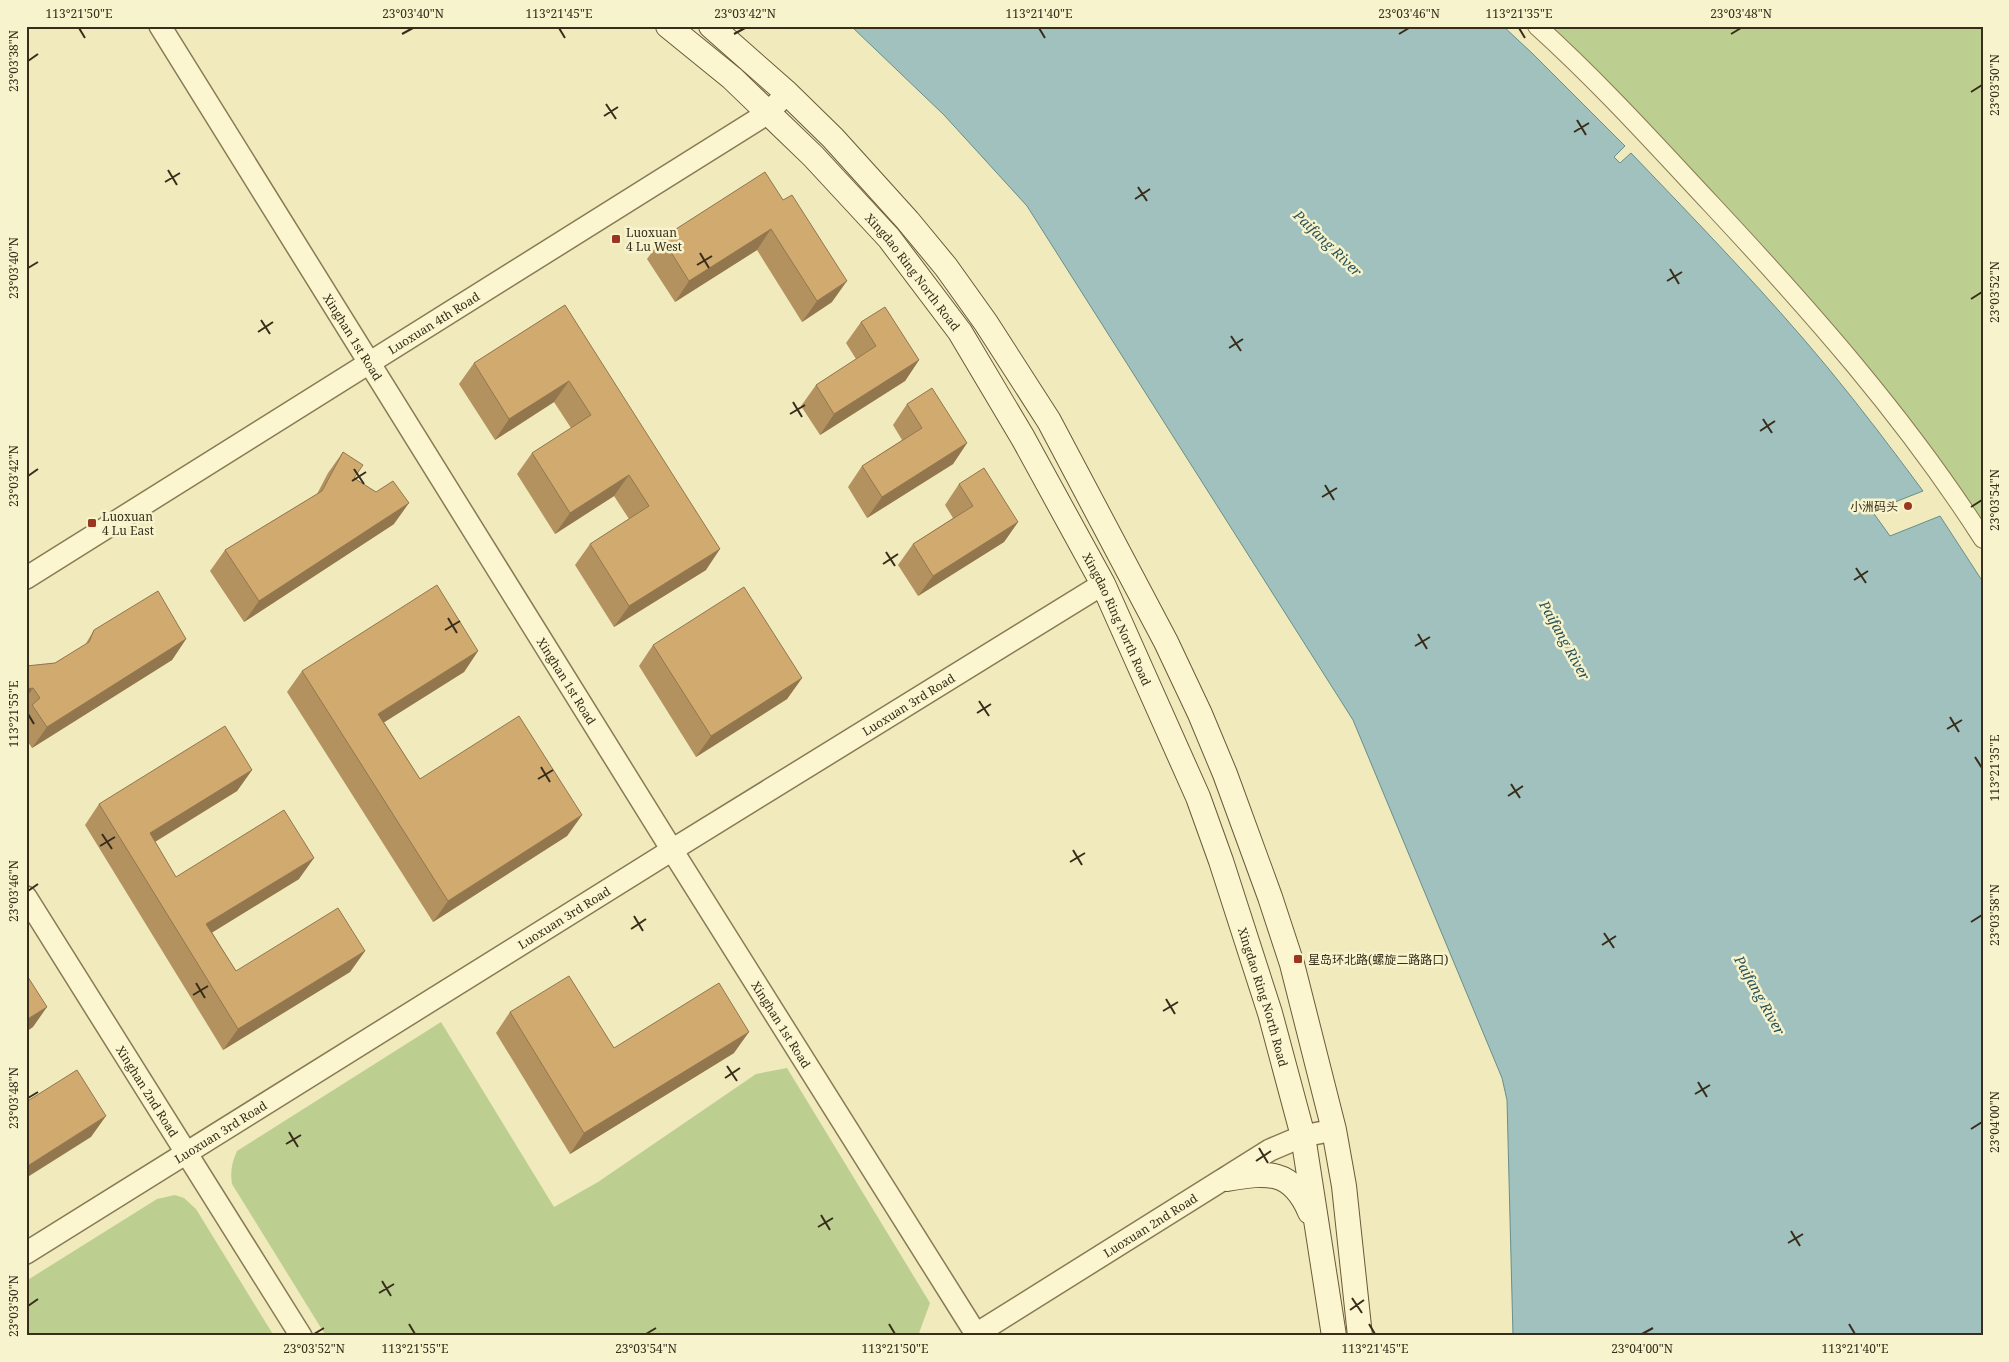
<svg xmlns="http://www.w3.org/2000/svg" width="2009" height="1362" font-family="'Noto Serif','Noto Sans SC',serif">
<rect width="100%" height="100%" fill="#f0eabc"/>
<!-- green -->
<path fill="#bccf90" d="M1547,26H1983V526L1955,484Z
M441,1022L554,1207L598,1182L756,1074L787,1068L930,1303L918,1336H326L232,1184C230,1171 232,1162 237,1151Z
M175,1195L184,1198L196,1209L274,1336H26V1281L157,1199Z"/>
<!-- water -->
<path fill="#a0c1bd" stroke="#678f8c" d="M851,26H1503L1533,54L1625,146L1614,157L1620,163L1631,153C1698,223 1766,293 1828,368C1861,408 1892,449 1923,491L1872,511L1890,536L1940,516L1983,582V1336H1513L1507,1100L1502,1078L1353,720L1027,206L944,115Z"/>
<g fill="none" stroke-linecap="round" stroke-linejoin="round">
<!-- minor casing -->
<g stroke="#897a55" stroke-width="20">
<path id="minor" d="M1537,26C1599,82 1655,144 1712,205C1810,310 1905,417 1983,539"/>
</g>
<!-- tertiary casing -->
<g stroke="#897a55" stroke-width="24">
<g id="tertiary">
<path id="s1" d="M160,26L672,850L976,1334"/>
<path id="s2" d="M26,578L768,113L787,93"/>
<path id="s3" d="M26,897L301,1336"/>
<path id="s4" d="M26,1253L672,850L1103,584"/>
<path id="s5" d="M973,1336L1270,1150L1303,1136L1334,1130"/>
</g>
</g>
<!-- secondary casing -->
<g stroke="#6a5a38" stroke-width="26">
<g id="secondary">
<path id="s6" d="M668,26L732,78L813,156L889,238L960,332L1023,438L1103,584L1198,797L1221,861L1270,1013L1303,1136L1334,1336"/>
<path d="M711,26L787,93L833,138L908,221L946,267L986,323L1049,421L1166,642L1200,714L1225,774L1270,897L1292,964L1334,1130L1344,1186L1360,1336"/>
<path d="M1227,1179C1267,1172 1292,1169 1310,1212"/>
</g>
</g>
<!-- minor -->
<use href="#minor" stroke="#fbf6cf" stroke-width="18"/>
<!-- tertiary -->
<use href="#tertiary" stroke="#fbf6cf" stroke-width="21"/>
<!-- secondary -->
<use href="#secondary" stroke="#fbf6cf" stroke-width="24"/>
</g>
<!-- wall -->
<path fill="#b4925f" d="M765,172L832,302L802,322L757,250L675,302L647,259L662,238Z
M565,305L706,570L614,627L575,565L590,544L629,519L614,496L555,534L517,474L532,453L571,428L554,402L495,440L459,384L474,363Z
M861,322L919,360L905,381L820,435L801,406L816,385L856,359L846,343Z
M907,404L967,443L953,464L867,518L848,487L862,466L902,440L893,425Z
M343,452L354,478L376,492L394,524L244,622L210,571L225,550L317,494L328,473Z
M959,484L1018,522L1004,542L918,596L898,565L913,544L953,518L945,505Z
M94,630L186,639L172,660L32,748L26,739V666L55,663L85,645Z
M653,645L802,678L787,699L696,757L639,666Z
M478,651L464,672L384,722L420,779L582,815L567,836L433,922L287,692L302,671Z
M252,770L237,791L155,842L176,877L299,879L212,932L236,971L365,951L350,972L223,1050L85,825L99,804Z
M510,1012L614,1048L734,1053L570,1154L496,1033Z"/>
<!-- shaded-wall -->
<path fill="#92774e" d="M771,229L757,250L675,302L689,281Z
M847,281L832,302L802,322L817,301Z
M919,360L905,381L820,435L834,414Z
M569,381L554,402L495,440L509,419Z
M967,443L953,464L867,518L882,497Z
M629,475L614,496L555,534L570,513Z
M409,503L394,524L244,622L259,601Z
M1018,522L1004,542L918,596L933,576Z
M720,549L706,570L614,627L629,606Z
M186,639L172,660L32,748L47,727Z
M478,651L464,672L364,735L378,714Z
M802,678L787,699L696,757L711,736Z
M33,688L26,698V689Z
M252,770L237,791L135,854L150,833Z
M582,815L567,836L433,922L448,901Z
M314,858L299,879L192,945L206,924Z
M365,951L350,972L223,1050L238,1029Z
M47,1007L33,1027L26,1032V1020Z
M749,1032L734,1053L570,1154L584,1133Z
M106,1116L91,1137L26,1178V1167Z"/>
<!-- building -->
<path fill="#d1aa6f" stroke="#92774e" d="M765,172L783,200L792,195L847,281L817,301L771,229L689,281L662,238Z
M565,305L720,549L629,606L590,544L649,506L629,475L570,513L532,453L591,415L569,381L509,419L474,363Z
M885,307L919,360L834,414L816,385L876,346L861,322Z
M932,388L967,443L882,497L862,466L922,428L907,404Z
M343,452L363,465L354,478L376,492L393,481L409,503L259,601L225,550L322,491Z
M984,468L1018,522L933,576L913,544L973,506L959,484Z
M437,585L478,651L378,714L420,779L519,716L582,815L448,901L302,671Z
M744,587L802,678L711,736L653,645Z
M158,591L186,639L47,727L32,705L40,698L33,688L26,689V666L55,663L89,642L94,630Z
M225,726L252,770L150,833L176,877L284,810L314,858L206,924L236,971L338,908L365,951L238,1029L99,804Z
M26,974L47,1007L26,1020Z
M569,976L614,1048L719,983L749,1032L584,1133L510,1012Z
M77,1070L106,1116L26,1167V1102Z"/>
<!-- ticks -->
<path fill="none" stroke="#372d1a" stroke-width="2" d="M79,28L85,38M559,28L565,38M1039,28L1045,38M1519,28L1525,38M402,34L413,28M734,34L745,28M1399,34L1409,28M1731,34L1741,28M28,61L38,54M1971,92L1982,85M606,104L616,119M604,116L618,107M1577,120L1586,135M1574,132L1589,123M168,170L177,185M165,182L180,173M1138,187L1147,201M1135,199L1150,189M700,253L709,268M697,265L712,256M28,268L38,262M1670,269L1679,284M1667,281L1682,272M1971,299L1982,292M261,320L270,334M258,332L273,322M1231,336L1241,351M1229,348L1243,339M793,402L802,417M790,414L805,405M1763,419L1772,433M1760,431L1775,421M354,469L364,484M28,476L38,469M352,481L366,472M1325,485L1334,500M1322,497L1337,488M1971,507L1982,500M886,552L895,566M883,564L898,554M1856,568L1866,583M1854,580L1868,571M448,618L457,633M445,630L460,621M1418,634L1427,649M1415,646L1430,637M979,701L989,716M977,713L991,704M28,714L34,724M1950,717L1959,732M1947,729L1962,720M1975,757L1982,768M541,767L550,782M538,779L553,770M1511,784L1520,798M1508,796L1523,786M102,834L112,849M100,846L115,837M1073,850L1082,865M1070,862L1085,853M28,891L38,884M634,916L643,931M1971,922L1982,915M631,929L646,919M1604,933L1614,948M1602,945L1616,936M196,983L205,998M193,995L208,986M1166,999L1175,1014M1163,1011L1178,1002M727,1066L737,1081M725,1078L740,1068M1698,1082L1707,1097M1695,1094L1710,1085M28,1098L38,1092M1971,1129L1982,1122M289,1132L298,1147M286,1144L301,1135M1259,1148L1268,1163M1256,1161L1271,1151M821,1215L830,1230M818,1227L833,1218M1791,1231L1800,1246M1788,1243L1803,1234M382,1281L391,1296M379,1293L394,1284M1352,1298L1362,1313M28,1306L38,1299M1350,1310L1364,1300M409,1324L415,1334M889,1324L895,1334M1369,1324L1375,1334M1849,1324L1855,1334M314,1334L324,1328M646,1334L656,1328M1642,1334L1653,1328"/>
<!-- markers -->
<g fill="#9b3721" stroke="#f7f3cc" stroke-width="2">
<rect x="611" y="234" width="10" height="10" rx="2.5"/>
<circle cx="1908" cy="506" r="5"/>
<rect x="87" y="518" width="10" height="10" rx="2.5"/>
<rect x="1293" y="954" width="10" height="10" rx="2.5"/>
</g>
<g text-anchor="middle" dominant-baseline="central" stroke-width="5" stroke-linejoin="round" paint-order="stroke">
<!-- poi labels -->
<g font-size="12" fill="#372d1a" stroke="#f7f3cc" text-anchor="start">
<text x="626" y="232">Luoxuan<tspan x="626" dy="14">4 Lu West</tspan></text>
<text x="1898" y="506" text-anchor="end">小洲码头</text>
<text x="102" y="516">Luoxuan<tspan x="102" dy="14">4 Lu East</tspan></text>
<text x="1308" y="959">星岛环北路(螺旋二路路口)</text>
</g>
<!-- street labels -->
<g font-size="12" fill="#372d1a" stroke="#f7f3cc">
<text stroke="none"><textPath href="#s6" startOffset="348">Xingdao Ring North Road</textPath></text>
<text stroke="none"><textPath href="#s2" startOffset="481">Luoxuan 4th Road</textPath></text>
<text stroke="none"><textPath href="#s1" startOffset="366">Xinghan 1st Road</textPath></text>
<text stroke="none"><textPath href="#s6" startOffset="752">Xingdao Ring North Road</textPath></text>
<text stroke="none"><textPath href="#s1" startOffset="771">Xinghan 1st Road</textPath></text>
<text stroke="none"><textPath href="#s4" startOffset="1039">Luoxuan 3rd Road</textPath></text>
<text stroke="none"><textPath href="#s4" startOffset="634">Luoxuan 3rd Road</textPath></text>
<text stroke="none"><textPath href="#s6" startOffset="1158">Xingdao Ring North Road</textPath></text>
<text stroke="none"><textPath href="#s1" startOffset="1176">Xinghan 1st Road</textPath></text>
<text stroke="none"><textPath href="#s3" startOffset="229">Xinghan 2nd Road</textPath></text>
<text stroke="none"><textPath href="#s4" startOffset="229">Luoxuan 3rd Road</textPath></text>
<text stroke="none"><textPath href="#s5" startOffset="209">Luoxuan 2nd Road</textPath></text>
</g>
<!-- water labels -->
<g font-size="14" font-style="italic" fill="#295258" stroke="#f7f3cc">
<text transform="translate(1328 243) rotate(44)">Paifang River</text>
<text transform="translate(1565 640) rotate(61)">Paifang River</text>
<text transform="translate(1760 995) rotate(61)">Paifang River</text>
</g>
</g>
<!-- border -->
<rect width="2009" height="1362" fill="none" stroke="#f7f3cc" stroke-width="55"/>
<rect x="28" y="28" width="1954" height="1306" fill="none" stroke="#372d1a" stroke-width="2"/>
<g font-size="12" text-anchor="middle" fill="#372d1a">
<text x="79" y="18">113°21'50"E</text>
<text x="413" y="18">23°03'40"N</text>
<text x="559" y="18">113°21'45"E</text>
<text x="745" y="18">23°03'42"N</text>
<text x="1039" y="18">113°21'40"E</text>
<text x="1409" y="18">23°03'46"N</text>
<text x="1519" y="18">113°21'35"E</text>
<text x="1741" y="18">23°03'48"N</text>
<text transform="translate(14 61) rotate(-90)" y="4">23°03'38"N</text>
<text transform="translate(1995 85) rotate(-90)" y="4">23°03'50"N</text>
<text transform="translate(14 268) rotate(-90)" y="4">23°03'40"N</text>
<text transform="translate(1995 292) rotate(-90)" y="4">23°03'52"N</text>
<text transform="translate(14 476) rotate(-90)" y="4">23°03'42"N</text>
<text transform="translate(1995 500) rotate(-90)" y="4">23°03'54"N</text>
<text transform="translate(14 714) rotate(-90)" y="4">113°21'55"E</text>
<text transform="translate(1995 768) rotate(-90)" y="4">113°21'35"E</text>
<text transform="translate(14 891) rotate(-90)" y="4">23°03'46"N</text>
<text transform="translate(1995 915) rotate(-90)" y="4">23°03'58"N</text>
<text transform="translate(14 1098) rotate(-90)" y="4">23°03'48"N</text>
<text transform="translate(1995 1122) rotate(-90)" y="4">23°04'00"N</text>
<text transform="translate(14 1306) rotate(-90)" y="4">23°03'50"N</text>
<text x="314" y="1353">23°03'52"N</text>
<text x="415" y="1353">113°21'55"E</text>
<text x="646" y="1353">23°03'54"N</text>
<text x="895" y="1353">113°21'50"E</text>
<text x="1375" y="1353">113°21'45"E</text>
<text x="1642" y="1353">23°04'00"N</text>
<text x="1855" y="1353">113°21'40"E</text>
</g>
</svg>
